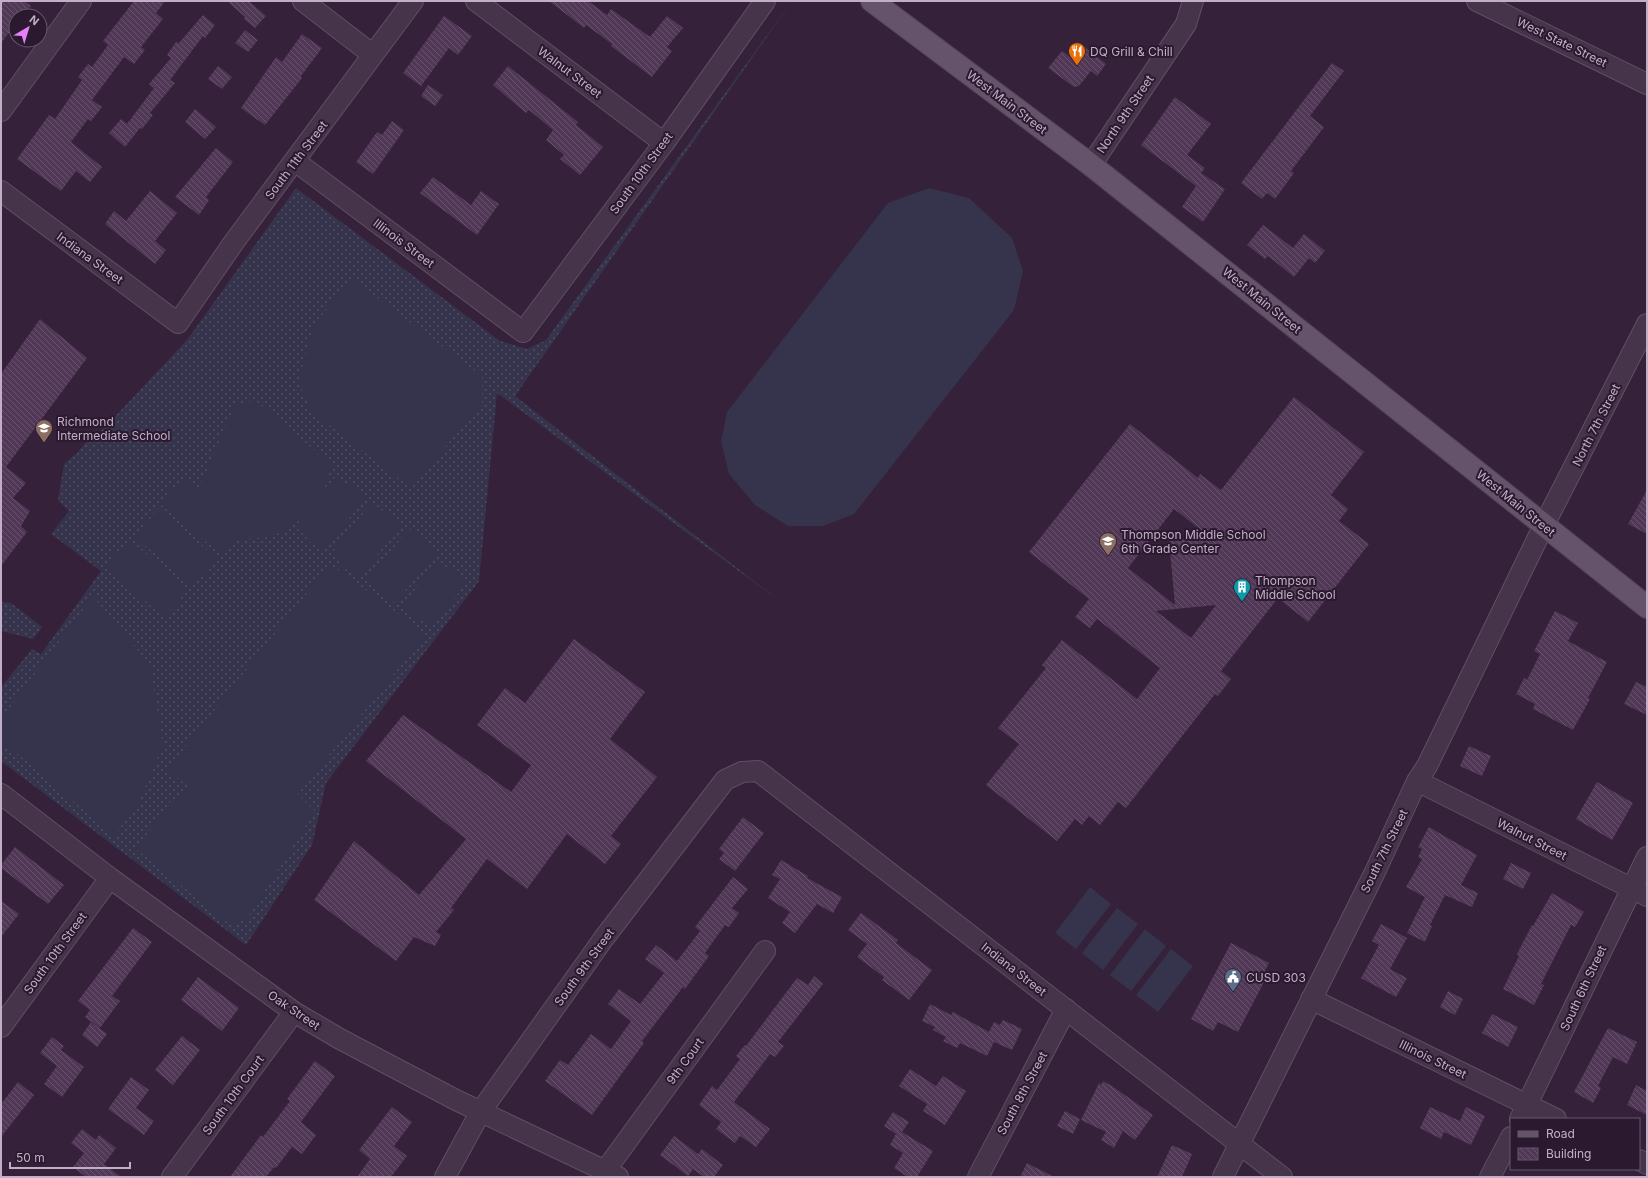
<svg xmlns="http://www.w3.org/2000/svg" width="1648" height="1178" font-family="Inter,sans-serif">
<defs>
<pattern id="grass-dots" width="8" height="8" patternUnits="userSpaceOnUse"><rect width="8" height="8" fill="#36344c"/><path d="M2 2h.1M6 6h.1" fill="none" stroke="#514f64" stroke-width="1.8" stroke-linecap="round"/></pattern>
<pattern id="building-back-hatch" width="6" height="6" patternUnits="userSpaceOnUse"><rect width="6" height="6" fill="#503856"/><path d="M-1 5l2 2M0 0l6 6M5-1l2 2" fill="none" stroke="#68526d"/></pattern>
</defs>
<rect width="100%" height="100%" fill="#35213a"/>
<!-- grass -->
<path fill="url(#grass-dots)" d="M792,1L515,396L781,602L497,393L479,581L326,783L312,845L246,945L1,761V687L32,649L41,654L101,571L51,534L69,511L58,500L64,464L77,453L96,430L99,433L111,421L187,340L296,188L500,341L527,349L546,340Z
M1,602L11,603L42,627L33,639L1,631Z"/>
<!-- pitch -->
<path fill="#36344c" d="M929,188L969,198L1012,238L1023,271L1014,310L854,514L823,526H788L755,505L729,474L721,442L727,412L888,203Z
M352,279L482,376V403L411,488L311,411L298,381L315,323Z
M256,401L331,464L325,488L312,506L336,476L348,485L350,483L355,487L354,489L365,499L324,550L313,541L311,543L306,539L307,537L295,527L302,518L273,537L236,539L233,544L231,543L221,554L161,505L171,493L168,491L173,486L175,488L185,477L199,488L235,404Z
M372,502L384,512L386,509L392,514L391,517L401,525L360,577L348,567L346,570L341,566L343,563L331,554Z
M158,509L217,559L209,570L210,571L205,576L203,574L193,586L134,536L144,526L141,523L145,518L148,521Z
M409,529L421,538L423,536L428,540L426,543L437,552L395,603L383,593L381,595L376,592L378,589L367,580Z
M130,540L188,590L179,601L181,603L177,608L174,606L164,617L106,568L115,557L112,555L116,550L120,552Z
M438,560L449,569L452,566L458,570L456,573L467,582L431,628L419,619L417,622L411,618L413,615L402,606Z
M330,564L426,634L298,794L315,811L247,919L229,924L136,849L170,802L190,787L167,770Z
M93,596L150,665L163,745L139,802L114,836L12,749L1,747V714L7,711Z
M1090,887L1111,904L1076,949L1055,933Z
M1117,908L1138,924L1103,970L1082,953Z
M1145,929L1166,946L1131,991L1110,975Z
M1171,949L1193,966L1158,1012L1136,995Z"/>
<!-- building -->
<path fill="url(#building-back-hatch)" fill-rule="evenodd" d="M1,1H24L31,6L23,16H16V24L1,43Z
M134,1H165L156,13L163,19L141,47L145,50L134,64L124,57L92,100L102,107L91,121L88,119L71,142L102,167L90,182L76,171L61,191L17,159L49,115L55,119L82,80L78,77L88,64L92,67L108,45L103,41Z
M227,1H249L266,16L255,28L244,19L245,17Z
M549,1H588L607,15L611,9L650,37L667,16L683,28L667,47L672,51L652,77L611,46L612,44L586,25L584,28Z
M203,15L215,25L205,38L203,36L170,80L175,83L150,113L153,115L142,129L140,128L125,147L109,133L121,119L127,124L154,88L149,84L171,58L167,55L176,42L179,43Z
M444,16L472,36L458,55L449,48L421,86L403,73Z
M245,30L258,40L248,52L235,43Z
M302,34L322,48L301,76L302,78L265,125L241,108L276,57L282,62Z
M1082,45L1106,64L1097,76L1091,71L1079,86L1074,87L1048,68L1062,51L1072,58Z
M1332,63L1344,71L1310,116L1324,127L1291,171L1294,173L1275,199L1267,193L1262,199L1241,183Z
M218,66L232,77L222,89L208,79Z
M508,66L578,122L576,125L603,147L580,175L560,159L564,155L546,140L553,130L529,110L526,113L493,85Z
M428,85L443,95L435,106L421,96Z
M1175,97L1211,124L1187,155L1205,168L1201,173L1225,189L1203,222L1182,207L1196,186L1141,145Z
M195,109L216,127L205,139L185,122Z
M392,121L404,130L373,174L356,162L377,132L382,135Z
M216,148L233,162L206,197L209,200L199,215L175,197Z
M433,177L471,205L481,191L499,204L477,235L420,193Z
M150,191L177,213L155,241L166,250L155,264L105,224L114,211L126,221Z
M1263,225L1293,248L1304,234L1325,251L1315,263L1309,258L1294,277L1268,256L1265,259L1247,245Z
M40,319L87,358L6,467L26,483L13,498L30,511L21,526L27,532L1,566V374Z
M1294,397L1364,452L1331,495L1348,509L1339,521L1369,544L1308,622L1278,598L1221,671L1231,679L1218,696L1215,694L1126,808L1118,802L1100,825L1089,816L1082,825L1075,819L1057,841L986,785L1019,744L998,728L1046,668L1042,665L1062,640L1137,699L1160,668L1097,619L1090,628L1075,617L1089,599L1029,552L1130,424L1198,478L1200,474L1221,490ZM1174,509L1210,537L1169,541L1175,605L1128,568ZM1216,605L1191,638L1156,611L1175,609Z
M1647,490V534L1628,524Z
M1555,611L1578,623L1568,641L1607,662L1588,698L1590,699L1573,730L1533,709L1535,704L1516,694L1524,678L1527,680L1540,654L1534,651Z
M574,639L645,692L610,739L657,777L611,836L621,844L605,864L567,834L527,889L487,859L451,908L454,910L436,932L441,935L435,946L414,937L396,961L314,900L354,841L419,895L466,839L366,761L403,715L511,792L531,765L477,725L505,688L525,703Z
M1636,682L1647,687V715L1624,704Z
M1469,746L1491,756L1482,776L1460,766Z
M1597,782L1633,803L1612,840L1576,819Z
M743,817L764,833L735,871L719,859L724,853L719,849Z
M1429,827L1477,855L1461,885L1478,893L1472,907L1445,895L1430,925L1432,926L1425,942L1407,933L1425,897L1406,887L1422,859L1418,857L1422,849L1418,847Z
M15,847L64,885L48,904L1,868V865Z
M781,860L808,876L807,878L842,897L833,913L817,904L795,933L782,923L790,912L768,898L780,879L772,875Z
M1511,863L1531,873L1523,889L1503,879Z
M733,877L748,889L732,908L739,913L729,927L725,925L705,953L709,956L685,989L683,987L642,1041L644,1043L592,1115L545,1081L560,1060L568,1065L591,1034L611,1049L631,1021L608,1004L619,989L640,1004L664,973L645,959L656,945L677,961L700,931L695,927Z
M1552,893L1584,912L1575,927L1571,925L1541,984L1544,985L1534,1005L1503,989L1519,956L1517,954L1532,925L1533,926Z
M1,901L19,914L1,937Z
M861,913L898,940L896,943L932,970L909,1000L882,980L884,977L857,957L867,944L848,930Z
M1381,924L1407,938L1390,969L1407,978L1396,997L1361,978L1379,945L1372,941Z
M133,928L152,942L112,996L120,1001L100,1028L85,1017L90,1010L78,1001Z
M1231,943L1269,963L1260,980L1264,982L1238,1032L1218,1022L1213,1031L1191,1019Z
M814,976L823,984L778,1042L784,1046L775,1057L770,1054L734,1102L770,1129L756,1147L740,1136L735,1143L716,1129L721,1122L699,1105L712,1086L717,1090L740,1059L736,1056L745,1045L746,1046L797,978L808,985Z
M198,977L239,1008L222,1031L181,1000Z
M1448,991L1463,999L1455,1015L1440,1007Z
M930,1004L951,1015L953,1012L989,1032L994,1022L1000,1025L1003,1020L1022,1029L1012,1050L994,1042L987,1056L960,1043L957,1048L943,1041L946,1037L933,1030L935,1027L922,1021Z
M1492,1014L1518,1027L1508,1047L1482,1033Z
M91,1022L107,1034L97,1047L82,1035Z
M1608,1028L1637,1042L1627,1064L1613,1057L1598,1086L1601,1088L1593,1103L1574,1092Z
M182,1036L200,1050L173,1085L155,1070Z
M52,1037L64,1046L61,1050L84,1067L62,1097L44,1084L57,1066L40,1053Z
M315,1061L335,1076L301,1122L316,1135L302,1154L292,1147L276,1168L274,1167L266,1177H230L261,1135L263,1137L290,1101L287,1099Z
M910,1069L936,1086L943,1076L966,1091L945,1125L923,1111L927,1104L899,1086Z
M131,1077L149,1090L136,1108L154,1121L144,1135L108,1109Z
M1103,1081L1112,1086L1153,1115L1135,1140L1123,1131L1114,1148L1101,1140L1106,1132L1081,1120L1099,1083L1101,1085Z
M18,1082L34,1095L1,1137V1104Z
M1636,1085L1647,1091V1115L1627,1105Z
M392,1107L412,1122L394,1146L407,1156L391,1177H357L370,1159L359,1150Z
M1430,1107L1460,1121L1466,1107L1485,1116L1471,1145L1444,1132L1441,1139L1420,1128Z
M1065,1111L1080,1119L1073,1134L1057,1126Z
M893,1112L909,1122L902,1132L933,1151L917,1177H908L894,1168L903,1153L890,1145L896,1134L884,1126Z
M82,1129L96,1140L99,1135L116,1148L104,1164L121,1177H86L73,1167L84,1153L71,1143Z
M674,1136L698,1154L702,1149L723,1165L714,1177H704L693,1169L688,1176L660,1155Z
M1172,1145L1192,1154L1182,1177H1157Z
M1027,1163L1054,1177H1020Z"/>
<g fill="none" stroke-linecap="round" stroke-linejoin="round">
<!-- minor casing -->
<g stroke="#614f65" stroke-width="22">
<path id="minor" d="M303,1L373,55
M476,1L664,143
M1477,1L1647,84
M1,111L81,1
M295,161L523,332L664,143L765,1
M1091,165L1186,24L1193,1
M1,191L178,323L234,242L413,1
M1417,781L1647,896
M1,794L110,878L294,1012L340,1039L456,1100L618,1177
M1311,999L1556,1119
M1,1027L110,878
M1520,1119L1647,857
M1639,1160L1647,1164
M605,1171L765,951
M172,1177L294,1012
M445,1177L481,1111L604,938L725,780L742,772L758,771L1282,1177
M978,1177L1066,1009
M1223,1177L1374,874L1417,781L1427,766L1544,525L1647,324
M1490,1177L1511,1137"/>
</g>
<!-- major casing -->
<g stroke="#4f3e54" stroke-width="24">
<path id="major" d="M872,1L1091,165L1647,607"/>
</g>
<!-- minor -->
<use href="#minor" stroke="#46344a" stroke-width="20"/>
<!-- major -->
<use href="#major" stroke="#65526b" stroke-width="22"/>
</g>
<!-- icons -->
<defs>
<g id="restaurant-pin" transform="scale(0.9)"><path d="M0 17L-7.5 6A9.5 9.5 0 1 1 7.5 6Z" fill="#e8710a" stroke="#2b1a2f"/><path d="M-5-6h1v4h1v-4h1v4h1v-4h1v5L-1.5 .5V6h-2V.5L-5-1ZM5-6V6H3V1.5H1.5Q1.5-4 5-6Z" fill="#fff"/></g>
<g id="school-pin" transform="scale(0.9)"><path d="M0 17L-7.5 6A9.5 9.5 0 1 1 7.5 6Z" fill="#8d6e63" stroke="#2b1a2f"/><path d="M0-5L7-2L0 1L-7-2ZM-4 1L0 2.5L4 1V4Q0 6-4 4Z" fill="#fff"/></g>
<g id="building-pin" transform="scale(0.9)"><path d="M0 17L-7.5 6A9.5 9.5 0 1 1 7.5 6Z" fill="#0f9aa8" stroke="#2b1a2f"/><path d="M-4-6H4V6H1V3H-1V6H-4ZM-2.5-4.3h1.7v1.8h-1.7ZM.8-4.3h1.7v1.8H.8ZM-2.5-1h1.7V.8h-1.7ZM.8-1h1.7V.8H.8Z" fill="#fff"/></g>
<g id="civic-pin" transform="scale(0.9)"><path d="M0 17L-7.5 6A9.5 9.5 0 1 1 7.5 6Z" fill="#5c6f8a" stroke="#2b1a2f"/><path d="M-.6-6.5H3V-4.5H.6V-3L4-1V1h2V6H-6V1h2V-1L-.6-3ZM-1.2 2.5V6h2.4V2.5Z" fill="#fff"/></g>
</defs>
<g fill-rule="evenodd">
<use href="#restaurant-pin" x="1077" y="51"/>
<use href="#school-pin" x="44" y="428"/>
<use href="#school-pin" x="1108" y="541"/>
<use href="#building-pin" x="1242" y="587"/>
<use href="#civic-pin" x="1233" y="977"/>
</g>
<g text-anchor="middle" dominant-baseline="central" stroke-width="4" stroke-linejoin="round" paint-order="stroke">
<!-- street labels -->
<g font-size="12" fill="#c2afc7" stroke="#2b1a2f">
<text transform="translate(1562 42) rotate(26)">West State Street</text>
<text transform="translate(570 72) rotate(37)">Walnut Street</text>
<text transform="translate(1007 102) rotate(37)">West Main Street</text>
<text transform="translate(1125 114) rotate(-56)">North 9th Street</text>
<text transform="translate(296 160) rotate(-53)">South 11th Street</text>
<text transform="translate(641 173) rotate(-54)">South 10th Street</text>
<text transform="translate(404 243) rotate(37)">Illinois Street</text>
<text transform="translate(90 258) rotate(36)">Indiana Street</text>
<text transform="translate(1262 300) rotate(39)">West Main Street</text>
<text transform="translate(1596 425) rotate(-63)">North 7th Street</text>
<text transform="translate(1516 503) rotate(39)">West Main Street</text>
<text transform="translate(1532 839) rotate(27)">Walnut Street</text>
<text transform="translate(1384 851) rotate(-64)">South 7th Street</text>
<text transform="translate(55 953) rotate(-54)">South 10th Street</text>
<text transform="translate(584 967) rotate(-54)">South 9th Street</text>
<text transform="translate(1014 969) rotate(38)">Indiana Street</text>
<text transform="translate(1583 988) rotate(-65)">South 6th Street</text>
<text transform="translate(294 1010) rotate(34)">Oak Street</text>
<text transform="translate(1433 1059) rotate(26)">Illinois Street</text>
<text transform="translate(685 1061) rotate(-54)">9th Court</text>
<text transform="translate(1022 1093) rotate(-62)">South 8th Street</text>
<text transform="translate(233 1095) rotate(-54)">South 10th Court</text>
</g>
<!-- poi labels -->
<g font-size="12" fill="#c2afc7" stroke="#2b1a2f" text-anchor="start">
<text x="1090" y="51">DQ Grill &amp; Chill</text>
<text x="57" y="421">Richmond<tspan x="57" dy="14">Intermediate School</tspan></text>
<text x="1121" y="534">Thompson Middle School<tspan x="1121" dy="14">6th Grade Center</tspan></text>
<text x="1255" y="580">Thompson<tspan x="1255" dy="14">Middle School</tspan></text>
<text x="1246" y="977">CUSD 303</text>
</g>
</g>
<!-- border -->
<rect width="1648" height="1178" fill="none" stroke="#c2afc7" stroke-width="4"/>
<!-- legend -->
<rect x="1510" y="1118" width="130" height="52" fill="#2b1a2f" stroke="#67566c"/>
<rect x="1518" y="1131" width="20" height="6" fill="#65526b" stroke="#67566c"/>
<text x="1546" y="1138" font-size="12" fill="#c2afc7">Road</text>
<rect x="1518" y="1148" width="20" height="12" fill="url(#building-back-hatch)" stroke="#67566c"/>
<text x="1546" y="1158" font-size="12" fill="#c2afc7">Building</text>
<!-- north arrow -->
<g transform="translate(28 28) rotate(38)"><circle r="19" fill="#2b1a2f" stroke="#67566c"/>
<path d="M0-3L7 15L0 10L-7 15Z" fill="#e580fb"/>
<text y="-6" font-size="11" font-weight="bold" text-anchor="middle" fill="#c2afc7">N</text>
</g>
<!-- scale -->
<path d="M10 1162v6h120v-6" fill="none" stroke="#c2afc7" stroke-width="2"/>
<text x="16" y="1162" font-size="12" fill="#c2afc7" stroke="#2b1a2f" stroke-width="3" paint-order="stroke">50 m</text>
</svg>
